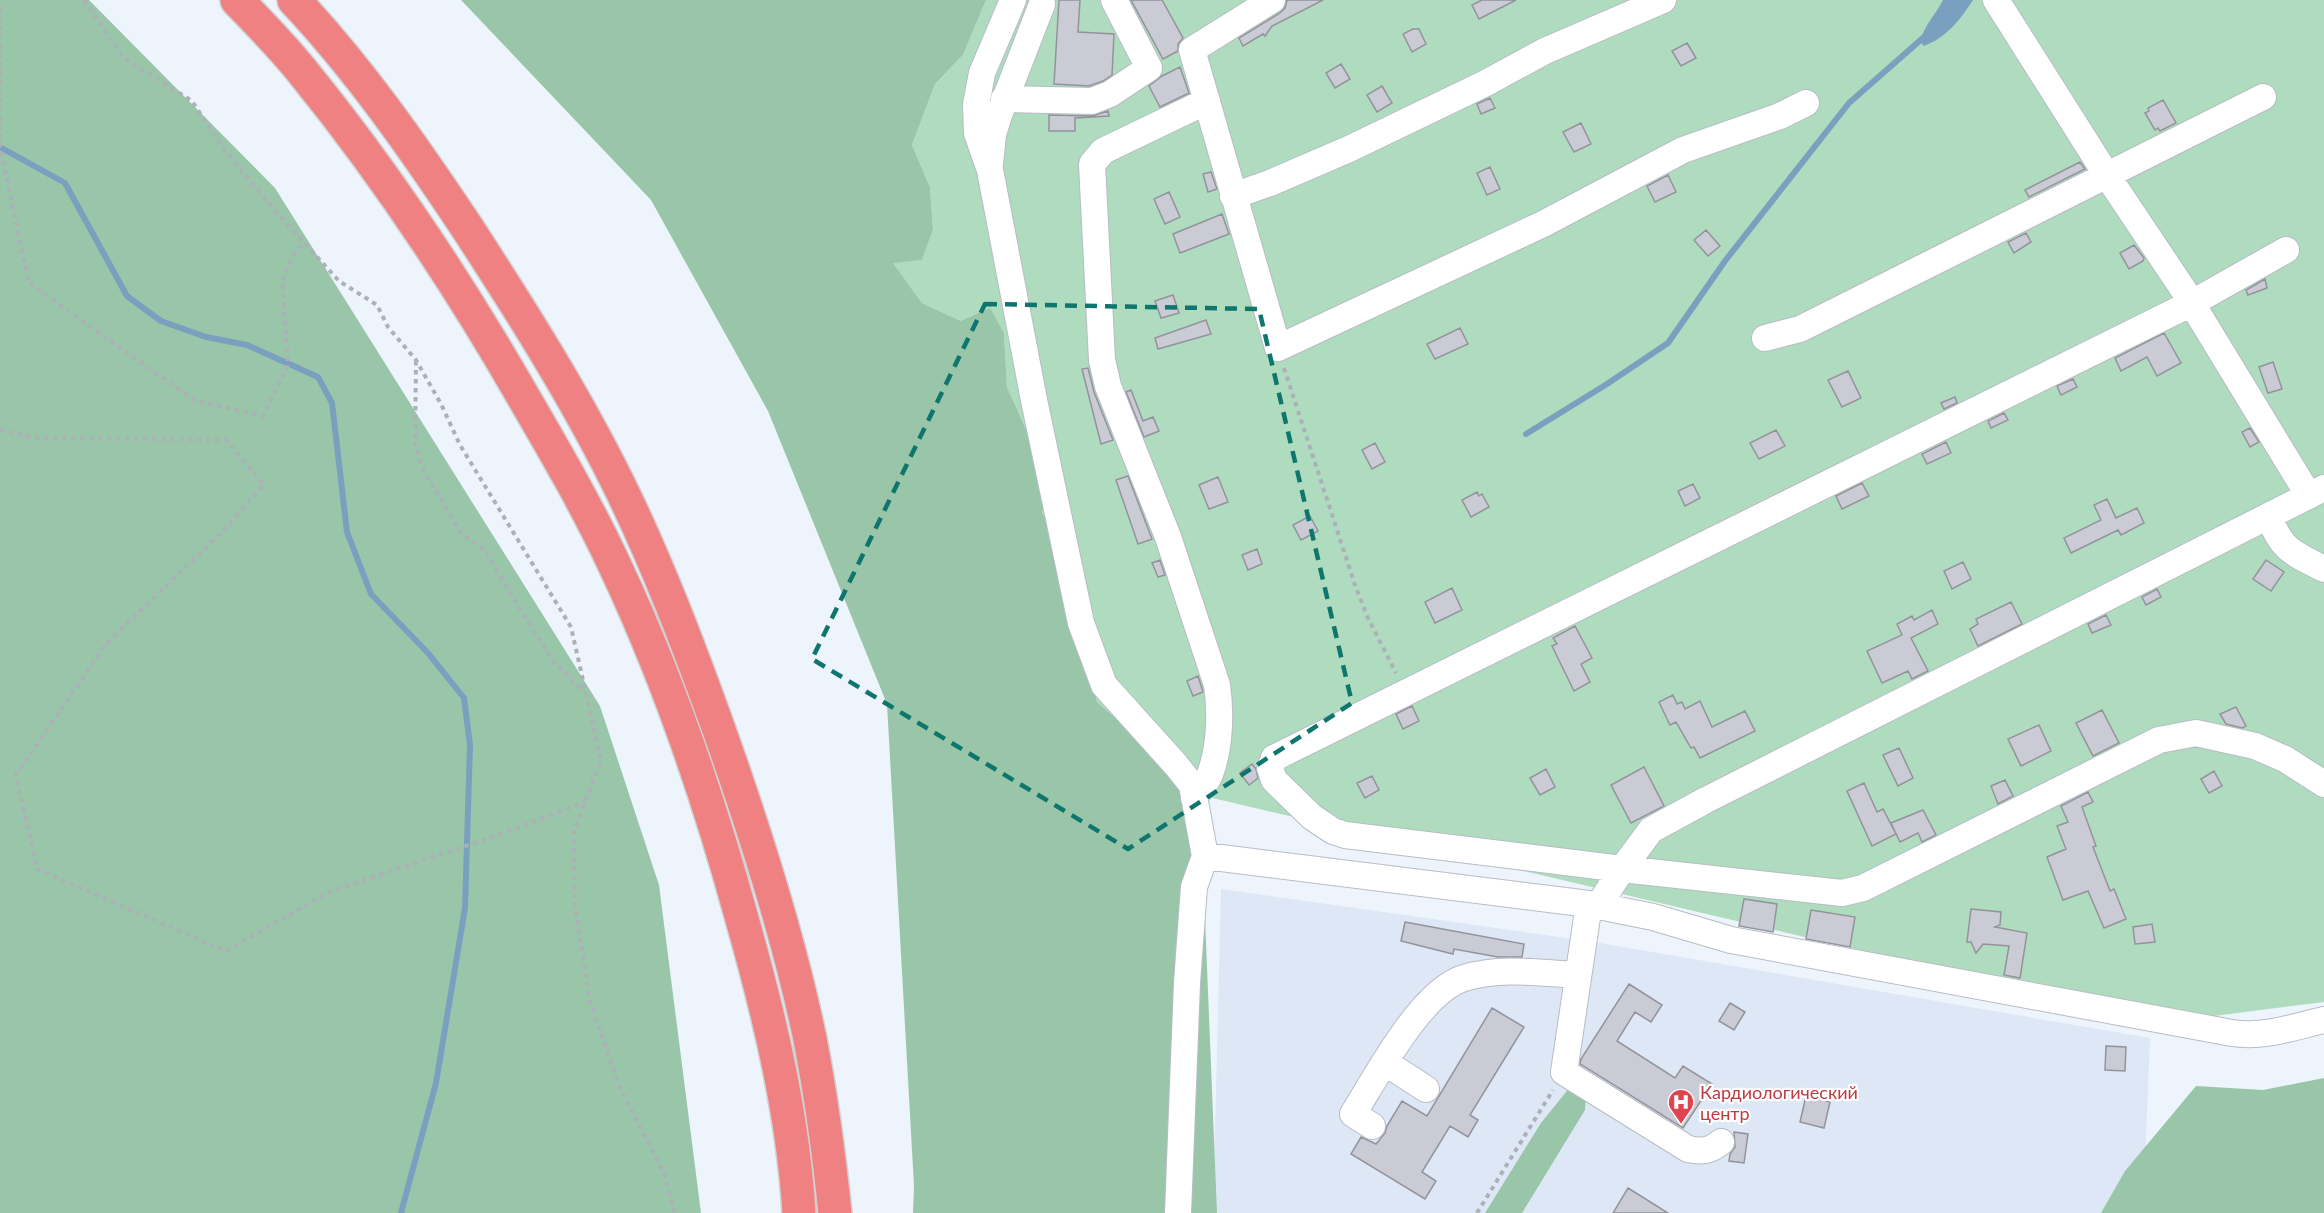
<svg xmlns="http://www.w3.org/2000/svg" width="2324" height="1213" font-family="Lato,sans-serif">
<rect width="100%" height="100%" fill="#eef4fc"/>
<!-- built -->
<path fill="#dde7f6" d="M1221,889L1594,942L2150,1038L2143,1213H1213Z"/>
<!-- green -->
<path fill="#afdbbe" d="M986,0H2324V1002L2167,1022L1200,795L1161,757L1097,702L1081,605L1063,541L1042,513L1050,482L1007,387L1004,333L961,321L922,303L892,262L922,260L933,230L930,187L912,145L935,84L963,55Z"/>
<!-- forest -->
<path fill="#99c6a9" d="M0,0H89L275,188L600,706L659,885L701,1213H0Z
M461,0H986L963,55L935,84L912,145L930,187L933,230L922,260L893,263L922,303L961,321L990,308L1004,333L1007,387L1050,482L1042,513L1063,541L1081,605L1097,702L1161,757L1200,795L1217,1213H913L914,1186L887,704L768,411L651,200Z
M2324,1078V1213H2101L2125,1171L2196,1086L2263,1090Z
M1570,1087L1586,1097L1585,1110L1522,1213H1485L1541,1123Z"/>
<!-- water -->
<path fill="#7aa0c0" d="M1943,0H1973C1961,19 1946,38 1924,46L1920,42C1925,24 1934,17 1943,0Z"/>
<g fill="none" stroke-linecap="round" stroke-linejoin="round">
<!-- stream -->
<path stroke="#7aa0c0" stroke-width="6" d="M0,147L65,183L127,296L161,321L206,337L247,345L318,377L332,403L347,532L371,594L428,653L464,698L470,745L465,908L436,1083L401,1213
M1526,434L1607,384L1668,343L1725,261L1849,103L1924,37"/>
</g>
<!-- building -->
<path fill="#cacbd4" stroke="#93939c" stroke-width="1.5" d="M1059,0H1080L1078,32L1114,34L1112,75L1103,81L1089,86L1054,84Z
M1131,0H1162L1183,38L1178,44V51L1163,59Z
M1287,0H1323L1272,26L1265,36L1263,34L1243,46L1239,38L1280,13L1285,8Z
M1482,0H1516L1479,19L1472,5Z
M1413,29H1419L1426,44L1412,52L1403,34Z
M1687,43L1696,58L1681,66L1672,51Z
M1341,64L1350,79L1335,88L1326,73Z
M1180,67L1189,93L1160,107L1149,86L1162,76Z
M1382,86L1392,103L1377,112L1367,95Z
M1490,98L1495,108L1481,114L1477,104Z
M2163,100L2176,123L2160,131L2158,128L2155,130L2145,113L2149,111L2148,108Z
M1108,111L1109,116L1075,118V131H1049V115L1092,116Z
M1581,123L1591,144L1574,152L1563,132Z
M2080,162L2085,169L2029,197L2025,190Z
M1490,167L1500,189L1487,195L1477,173Z
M1211,172L1217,189L1208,192L1203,174Z
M1668,175L1676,192L1655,202L1647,186Z
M1169,192L1180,217L1165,224L1154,199Z
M1222,214L1229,234L1180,253L1173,234Z
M1706,230L1720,246L1708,256L1694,240Z
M2026,233L2031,242L2014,253L2008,242Z
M2134,245L2144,258L2143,261L2129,269L2120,253Z
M2265,279L2267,288L2248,295L2246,290Z
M1173,295L1179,313L1161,318L1155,301Z
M1206,320L1211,334L1158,349L1155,338Z
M1460,328L1468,344L1435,359L1427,344Z
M2164,333L2181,363L2157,376L2147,357L2121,371L2115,358Z
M2273,362L2282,389L2268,393L2259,367Z
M1088,368L1094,392L1113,440L1101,444L1082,369Z
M1848,371L1861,398L1842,407L1828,380Z
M2073,379L2077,387L2061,395L2057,386Z
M1131,390L1143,421L1153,417L1159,431L1144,437L1126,392Z
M1955,397L1957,403L1944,409L1941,403Z
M2004,413L2008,420L1991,428L1988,421Z
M2250,428L2259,442L2250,447L2242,432Z
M1776,430L1785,446L1759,459L1750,443Z
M1946,442L1951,453L1927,464L1922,454Z
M1375,443L1385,462L1372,469L1362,450Z
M1128,476L1152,539L1138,544L1116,480Z
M1218,477L1228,502L1209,509L1199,485Z
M1862,483L1869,496L1842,509L1836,496Z
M1693,484L1700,498L1685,506L1678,491Z
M1477,492L1479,496L1482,494L1489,507L1471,517L1462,500Z
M2107,499L2116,518L2137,508L2144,523L2121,535L2118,530L2071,553L2064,538L2101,520L2094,505Z
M1310,516L1318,531L1301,540L1293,525Z
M1257,549L1262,564L1248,570L1242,555Z
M1160,560L1165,575L1158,577L1152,563Z
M2266,560L2284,572L2271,591L2253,579Z
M1963,562L1971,579L1952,589L1944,571Z
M1452,588L1462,610L1435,623L1425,602Z
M2157,589L2161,597L2146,605L2142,597Z
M2011,602L2022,624L1978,646L1970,629L1978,624L1976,619Z
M1932,610L1938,624L1911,638L1928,671L1912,679L1908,671L1882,683L1867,651L1902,635L1897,624L1912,616L1914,620Z
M2106,615L2111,625L2092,633L2088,624Z
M1575,626L1592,658L1581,664L1590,682L1574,691L1552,646L1557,644L1553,638Z
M1198,676L1203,692L1193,696L1187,681Z
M1673,695L1677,704L1682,702L1685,709L1700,701L1712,727L1745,711L1755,731L1700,758L1694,747L1691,748L1676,722L1670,725L1659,702Z
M1412,706L1419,721L1403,729L1396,714Z
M2236,707L2246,726L2242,728L2226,724L2220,714Z
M2102,710L2119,743L2093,756L2076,723Z
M2039,725L2051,751L2021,766L2008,739Z
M1899,748L1913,778L1898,786L1883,755Z
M1252,764L1256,769L1258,778L1249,785L1240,773Z
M1644,767L1664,806L1631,823L1611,785Z
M1546,769L1555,787L1540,795L1530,778Z
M2214,771L2222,786L2209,793L2201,779Z
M1372,776L1379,790L1365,798L1357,783Z
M2005,780L2013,796L1998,804L1991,786Z
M1864,783L1877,812L1883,809L1896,834L1872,846L1847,791Z
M2088,792L2093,802L2082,807L2096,846L2093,847L2110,891L2114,889L2126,919L2104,928L2088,891L2063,900L2047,857L2066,849L2057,826L2068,822L2061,806Z
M1923,810L1936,835L1922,842L1918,833L1900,842L1891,823Z
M1744,899L1777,904L1773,932L1739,926Z
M1971,909L2001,912L2000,925L1995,927L2027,933L2020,978L2004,975L2009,946L1983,944L1976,953L1971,942H1967Z
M1811,910L1855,917L1850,947L1806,939Z
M1405,922L1524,944L1522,957H1498L1454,949L1453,954L1401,941Z
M2152,924L2155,942L2135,944L2133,927Z
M1629,984L1662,1005L1651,1022L1635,1012L1617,1041L1675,1078L1683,1066L1712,1084L1683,1128L1580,1064L1581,1059Z
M1730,1003L1745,1012L1734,1030L1719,1021Z
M1492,1008L1524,1027L1470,1115L1478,1120L1468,1137L1450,1126L1422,1172L1436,1181L1425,1199L1351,1154L1361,1137L1376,1144L1385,1133L1387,1126L1402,1101L1427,1116Z
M2106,1046L2126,1047L2125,1071L2105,1070Z
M1806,1096L1830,1102L1824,1128L1800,1122Z
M1734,1132L1748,1134L1744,1163L1729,1161L1730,1154L1735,1147Z
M1628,1188L1668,1213H1613Z"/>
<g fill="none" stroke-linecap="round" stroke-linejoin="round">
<!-- minor casing -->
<g stroke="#b7bdc4" stroke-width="28">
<path id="minor" d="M1013,0L982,73L976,105L977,133L990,170L1034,400L1081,623L1104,685L1176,765L1192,785L1205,856L1194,887L1187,983L1178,1213
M1272,0L1192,50L1278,348L1543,224L1683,150L1780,116L1806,103
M1996,0L2106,174L2183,289L2309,496
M1004,99L1092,101L1110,94L1149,68L1114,0
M990,164L993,134L999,115L1042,4
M1233,196L1270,183L1349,149L1486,83L1545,51L1663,0
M2286,250L2192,303L1274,758L1270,768L1274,780L1312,817L1333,831L1345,835L1622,869L1842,893L1863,888L2159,740L2196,733L2255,746L2285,759L2324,784
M1765,338L1800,329L2263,97
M2269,516C2281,550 2293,553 2324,569
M1194,798C1199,790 1207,783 1210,774C1220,748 1221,712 1217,685L1168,537L1108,386L1102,360L1092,164L1103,151L1207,101
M1205,856L1589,904L1564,1072L1688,1149C1702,1152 1710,1151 1721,1142
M1589,904L1653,917L1731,940L2232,1033C2264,1038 2293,1027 2324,1020
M1599,905L1622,869L1651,830L1706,800L2324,488
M1386,1063L1426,1089
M1372,1126L1353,1114C1377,1076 1421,991 1464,978C1500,967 1541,973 1578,975"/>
</g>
<!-- highway casing -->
<g stroke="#d1d1d2" stroke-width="36">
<path id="highway" d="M237,0C259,23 282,46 302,71C385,173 458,283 524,398C556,453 588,508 615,566C668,678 709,799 742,919C769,1014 793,1114 799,1213
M294,0C359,69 414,148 466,226C520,309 574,394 618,483C657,562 688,644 718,727C754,828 788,933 810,1039C821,1096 829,1154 835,1213"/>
</g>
<!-- path -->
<path stroke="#acb1b7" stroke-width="4" stroke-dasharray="4.5 4.5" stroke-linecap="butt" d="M84,0L124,58L192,101L224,150L286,223L339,281L377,305L388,327L416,360L441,404L460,445L571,627L601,760L574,832L575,906L590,1001L619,1086L664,1174L675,1213
M0,8V147L29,283L194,400L263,416L288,365L282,281L293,255L304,243
M416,361L415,446L424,471L461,533L484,550L552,660L585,693
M1284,368L1355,585L1367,616L1396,673
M0,430L34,438L226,440L264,485L221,533L107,643L16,775L37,869L226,951L329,892L498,835L585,802
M1477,1213L1553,1090"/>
<!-- minor -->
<use href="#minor" stroke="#fff" stroke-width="26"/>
<!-- highway -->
<use href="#highway" stroke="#ef8182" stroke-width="33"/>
</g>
<!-- marked area -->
<path fill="none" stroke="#0f766e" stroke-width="4.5" stroke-dasharray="12 8" stroke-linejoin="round" d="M985,304L1259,309L1352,703L1128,849L812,659Z"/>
<!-- icons -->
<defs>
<g id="hospital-pin" transform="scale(1.35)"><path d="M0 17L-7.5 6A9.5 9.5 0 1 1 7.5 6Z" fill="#e0444e" stroke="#fff"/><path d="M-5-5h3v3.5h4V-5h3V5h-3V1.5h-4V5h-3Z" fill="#fff"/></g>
</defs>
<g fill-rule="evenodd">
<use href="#hospital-pin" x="1681" y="1102"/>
</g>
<g text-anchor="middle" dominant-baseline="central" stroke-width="4.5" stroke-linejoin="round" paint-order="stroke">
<!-- health labels -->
<g font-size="18" fill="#be3a42" stroke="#fff" text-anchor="start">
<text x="1700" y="1092">Кардиологический<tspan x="1700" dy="21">центр</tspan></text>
</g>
</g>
</svg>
